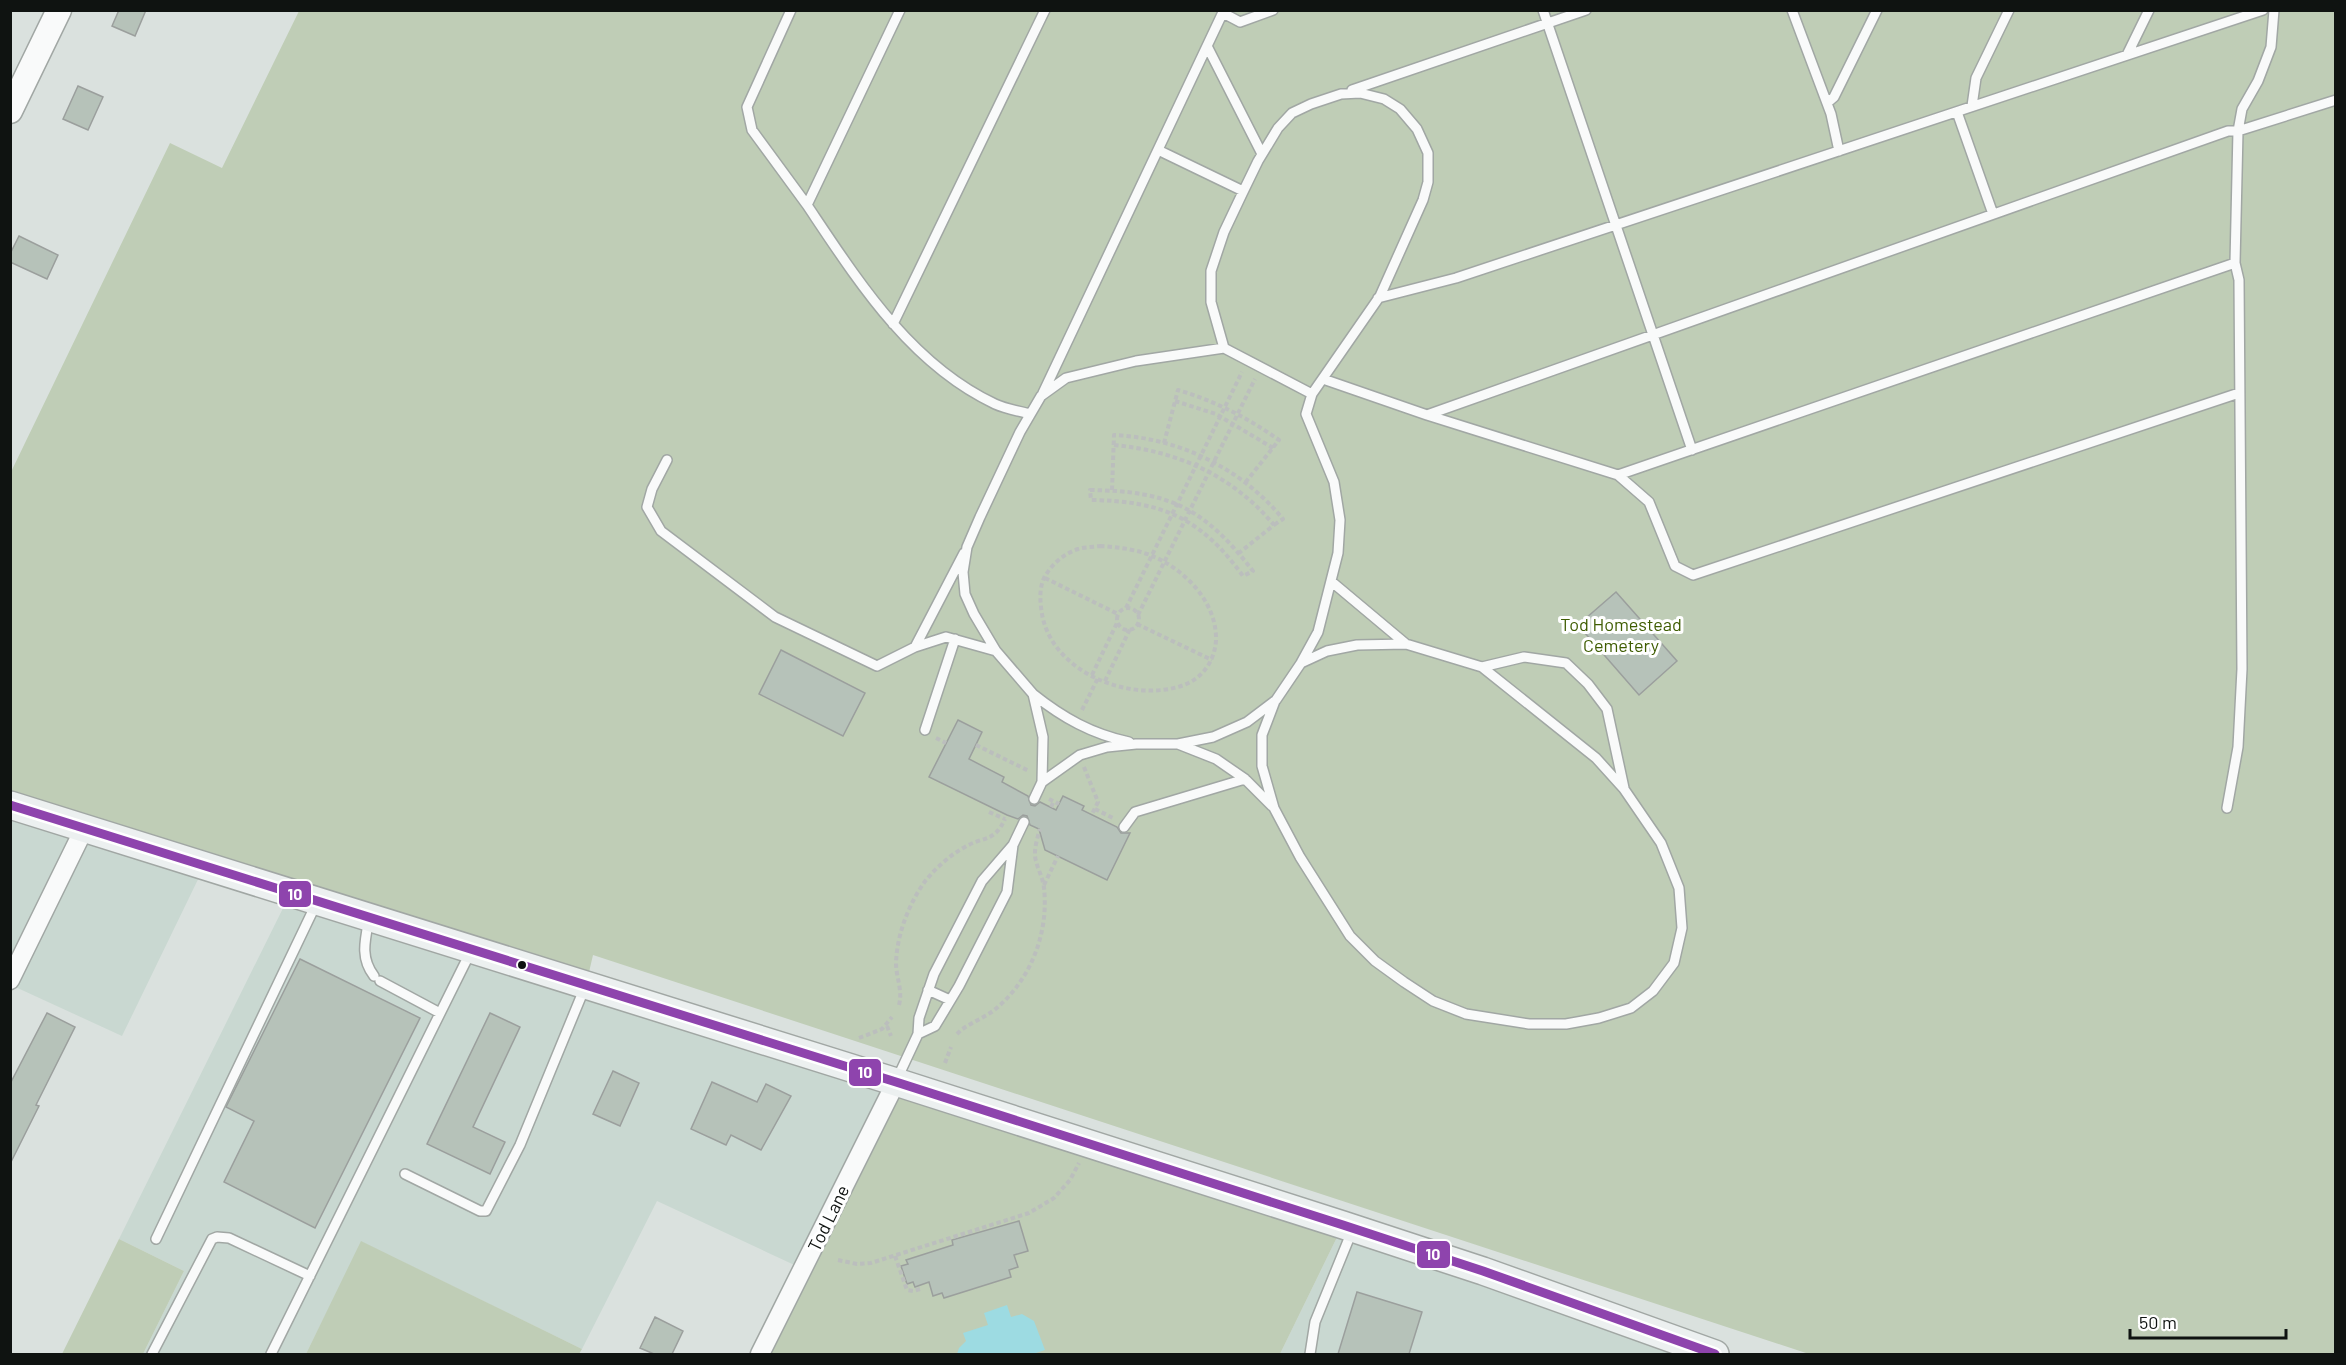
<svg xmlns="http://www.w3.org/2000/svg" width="2346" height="1365" font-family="Barlow,sans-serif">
<rect width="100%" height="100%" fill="#dae1de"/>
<!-- built -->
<path fill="#c9d8d1" d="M11,805L205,865L122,1036L11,985Z
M291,892L896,1082L803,1269L657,1201L582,1349L362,1242L306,1354H143L184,1271L119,1239Z
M1343,1225L1715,1354H1280Z"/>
<!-- green -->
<path fill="#bfcdb6" d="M299,11H2335V1354H1809L593,955L586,985L11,805L10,474L170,143L222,168Z
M896,1082L1343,1225L1280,1354H760Z
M119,1239L184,1271L143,1354H62Z
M361,1241L582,1349L579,1354H306Z"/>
<!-- water -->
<path fill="#9ddbe2" d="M1007,1305L1011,1317L1022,1314L1034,1321L1045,1350L1033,1354H957L959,1348L966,1341L963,1333L988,1325L984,1313Z"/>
<!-- building -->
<path fill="#b6c2b9" stroke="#9b9f9d" stroke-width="1.5" d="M119,10H146L135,36L112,26Z
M78,86L103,97L88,130L63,119Z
M19,236L58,255L47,279L10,262V254Z
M1616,592L1677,661L1639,695L1578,625Z
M781,650L865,693L843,736L759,694Z
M958,720L982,732L969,759L1004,777L1002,782L1028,796L1031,805L1035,806L1040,802L1056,810L1063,796L1084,806L1082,810L1117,827L1121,833H1130L1107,880L1045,850L1039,829L1030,825L1027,816L1023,815L1018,819L1007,815L929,777Z
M300,959L420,1018L315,1228L224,1182L254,1121L226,1107Z
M47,1013L75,1027L36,1105L39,1106L10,1164V1084Z
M490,1013L520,1027L473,1127L505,1142L490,1174L427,1144Z
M613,1071L639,1083L620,1126L593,1114Z
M712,1082L757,1102L766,1084L791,1096L761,1150L731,1135L726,1145L691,1129Z
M1019,1221L1028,1251L1014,1255L1018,1267L1009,1270L1011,1277L944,1298L942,1293L933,1296L929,1282L915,1287L913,1282L907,1284L901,1266L908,1264L906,1260L953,1245L952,1240Z
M1357,1292L1422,1312L1409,1354H1338Z
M655,1317L683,1331L672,1354H654L640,1348Z"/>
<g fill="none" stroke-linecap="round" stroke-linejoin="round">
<!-- service casing -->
<g stroke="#a1a7a4" stroke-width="12">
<path id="service" d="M791,10L747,107L752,130L807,205
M900,10L807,205C858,281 910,364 995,404C1006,409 1019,411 1030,414
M1543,10L1692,450
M1792,10L1831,114L1839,151
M1223,13L1240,22L1273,10
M1207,46L1262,154
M2127,55L2149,10
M1352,90L1586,10
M1827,103L1834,97L1877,10
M1972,106L1976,78L2009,10
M1957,112L1993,214
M1158,150L1243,191
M1378,298L1456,278L2263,10
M893,324L1045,10
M1323,379L1427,415L1618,475L1649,502L1675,566L1693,575L2239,393
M1043,393L1224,10
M1427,415L2228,131H2238L2242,109L2258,81L2271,47L2274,10
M667,460L652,489L647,507L661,531L775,617L877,666L915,647L946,637L996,651
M1618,475L2235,263L2238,131L2336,100
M915,647L964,553
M1301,663L1327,651L1357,645L1406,644
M1482,667L1524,657L1566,663L1588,684L1607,709L1624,788
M1033,694C1063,718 1092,734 1129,742
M1275,701L1262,735V766L1274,808L1300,857L1350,936L1375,961L1404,982L1433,1001L1466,1014L1529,1024H1566L1599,1018L1631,1008L1653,991L1674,963L1682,928L1679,888L1661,843L1624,789L1596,758L1482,667L1406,644L1332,582
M925,730L955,639
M1178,744L1216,759L1245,779L1272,806
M1042,782L1043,737L1033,694L996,651L974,614L965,594L963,572L967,547L980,517L1020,432L1041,396L1066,378L1136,361L1224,348L1312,394
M1034,799L1042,782L1080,755L1107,747L1136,744H1178L1213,737L1247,722L1276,700L1301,663L1318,632L1338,553L1340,520L1334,482L1306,414L1312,394L1380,296L1423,200L1428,182V153L1417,129L1400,109L1384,99L1360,93L1341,94L1311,104L1292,113L1278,128L1258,161L1242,194L1224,232L1211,271V302L1224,348
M2227,808L2238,747L2242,669L2239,280L2235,263
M1124,827L1135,812L1245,779
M369,919C365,940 360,958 374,976
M380,981L440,1013
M928,990L950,1000
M918,1034L935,1026L959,986L1007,892L1013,845
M897,1079L918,1034L919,1018L934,974L982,881L1013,845L1024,822
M405,1174L480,1211H486L520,1145L585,987
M156,1239L317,902
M152,1354L212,1239L217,1237L229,1238L310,1276
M271,1354L471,951
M1310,1354L1315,1322L1352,1231"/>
</g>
<!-- minor casing -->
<g stroke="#a1a7a4" stroke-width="21">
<path id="minor" d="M10,980L85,827
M760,1354L896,1082"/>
</g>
<!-- tertiary casing -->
<g stroke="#a1a7a4" stroke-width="27">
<path id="tertiary" d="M10,111L59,10"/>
</g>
<!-- secondary casing -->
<g stroke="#a1a7a4" stroke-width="30">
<path id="secondary" d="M10,805L896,1082L1343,1225L1483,1271L1715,1354"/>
</g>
<!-- path -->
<path stroke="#bbbebd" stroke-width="4" stroke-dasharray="4.5 3" stroke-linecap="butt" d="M1175,401L1216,414L1273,448
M1164,443L1178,390C1215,401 1248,418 1279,440L1245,483
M1114,445C1178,451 1233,476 1274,525L1239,553
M1090,490C1170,491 1204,508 1253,571L1243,576C1201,518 1162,501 1091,500Z
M1112,490L1114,435C1179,438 1241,468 1283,519L1274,525
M1100,546C1117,547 1134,549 1150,555C1183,568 1217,601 1216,640C1215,660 1203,678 1184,685C1132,704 1052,673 1042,614C1040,602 1039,589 1044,578C1051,565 1063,554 1078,549C1085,547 1093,547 1100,546Z
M1045,578L1118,614
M1117 619a11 11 0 1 1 22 0a11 11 0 1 1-22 0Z
M1126,608L1242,372
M1138,615L1255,379
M1137,624L1212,660
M1092,675L1117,623
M1105,681L1130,629
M1082,710L1098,678
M936,738L946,743
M976,745L1029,771
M1084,767L1098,802L1092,814
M1049,799L1059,804
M1051,807L1054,801
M1095,809L1115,819
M989,812L1005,819
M1044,885L1058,856
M899,1005C903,991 896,977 896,963C897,934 909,903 926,880C937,867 950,855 965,847C983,836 994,843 1005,819
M887,1026L891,1036
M957,1034L961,1030C971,1023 983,1018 993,1011C1030,982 1049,934 1044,888C1043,878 1038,870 1036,861C1033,852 1037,839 1040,829
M859,1038L882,1029L892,1017
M945,1063L951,1047
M895,1256L907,1290L913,1291L920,1289
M838,1260L857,1264L871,1263L1029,1213L1054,1198L1070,1180L1079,1163"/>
<!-- service -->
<use href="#service" stroke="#f9fafa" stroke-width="9"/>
<!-- minor -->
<use href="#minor" stroke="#f9fafa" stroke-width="18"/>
<!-- tertiary -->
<use href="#tertiary" stroke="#f9fafa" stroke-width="24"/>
<!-- secondary -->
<use href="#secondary" stroke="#ecf0f0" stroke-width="27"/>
<!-- bus-1 casing -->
<g stroke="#fff" stroke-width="14">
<path id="bus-1" d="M10,805L896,1082L1343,1225L1483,1271L1715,1354"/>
</g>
<!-- bus-1 -->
<use href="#bus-1" stroke="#8e44ad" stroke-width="9"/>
</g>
<!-- markers -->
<circle fill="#0f1311" stroke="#fff" stroke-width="2" cx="522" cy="965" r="5"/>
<g text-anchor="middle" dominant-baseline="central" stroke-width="6" stroke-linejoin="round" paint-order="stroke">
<!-- park labels -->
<g font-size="18" fill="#3e5c00" stroke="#fff">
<text x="1621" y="624">Tod Homestead<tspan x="1621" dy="21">Cemetery</tspan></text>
</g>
<!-- street labels -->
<g font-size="18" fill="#0f1311" stroke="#fff">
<text transform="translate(828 1218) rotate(-64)">Tod Lane</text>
</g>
</g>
<g stroke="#fff" stroke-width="2">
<rect x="278" y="880" width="34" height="28" rx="6" fill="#8e44ad"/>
<rect x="848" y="1058" width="34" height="29" rx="6" fill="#8e44ad"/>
<rect x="1416" y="1240" width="35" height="29" rx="6" fill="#8e44ad"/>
</g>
<g font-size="16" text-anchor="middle" font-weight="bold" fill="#fff">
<text x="295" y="900">10</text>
<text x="865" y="1078">10</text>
<text x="1433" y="1260">10</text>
</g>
<!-- border -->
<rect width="2346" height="1365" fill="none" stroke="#0f1311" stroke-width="24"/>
<!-- scale -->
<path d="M2130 1329v9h156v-9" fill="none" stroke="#0f1311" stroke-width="3"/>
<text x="2139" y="1329" font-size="18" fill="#0f1311" stroke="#ffffff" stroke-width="4.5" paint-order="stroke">50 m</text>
</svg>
